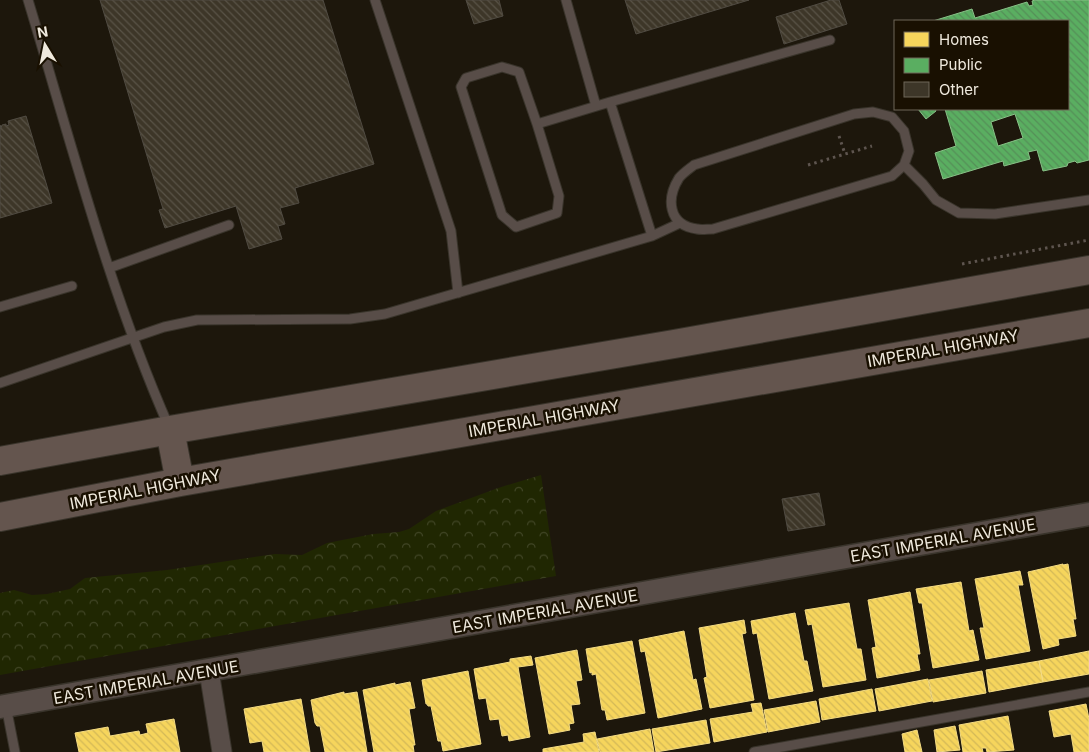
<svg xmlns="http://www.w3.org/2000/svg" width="1089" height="752" font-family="Inter,sans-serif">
<defs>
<pattern id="park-crowns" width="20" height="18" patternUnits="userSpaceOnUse" patternTransform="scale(1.25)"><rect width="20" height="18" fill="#202702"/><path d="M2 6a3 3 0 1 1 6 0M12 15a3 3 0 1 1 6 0" fill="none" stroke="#414626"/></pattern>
<pattern id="homes-back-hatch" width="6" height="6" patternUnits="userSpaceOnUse" patternTransform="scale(1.25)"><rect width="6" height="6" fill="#f6d55c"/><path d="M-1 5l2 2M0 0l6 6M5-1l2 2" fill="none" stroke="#d3b857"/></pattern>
<pattern id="public-back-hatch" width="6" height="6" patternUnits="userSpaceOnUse" patternTransform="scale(1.25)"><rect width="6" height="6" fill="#5aae61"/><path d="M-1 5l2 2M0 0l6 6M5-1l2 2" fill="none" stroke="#558f58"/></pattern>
<pattern id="building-back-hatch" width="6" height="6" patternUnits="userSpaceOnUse" patternTransform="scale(1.25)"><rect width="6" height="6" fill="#3d3628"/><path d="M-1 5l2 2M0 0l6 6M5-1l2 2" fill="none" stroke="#595347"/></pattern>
</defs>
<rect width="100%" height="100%" fill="#1d170c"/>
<!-- park -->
<path fill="url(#park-crowns)" d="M541,475L556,576L0,675V593L14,590L32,595L47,594L70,589L85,578L167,570L275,554L302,555L327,543L373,534L399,532L409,529L436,511L498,488Z"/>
<!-- homes -->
<path fill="url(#homes-back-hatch)" stroke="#f4db83" d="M1063,564V565L1068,564L1076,619H1073L1076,636L1058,639L1059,645L1043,649L1028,572Z
M1020,571L1023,585H1018L1030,651L986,659L980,628H984L975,579Z
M961,582L969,631L973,630L979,660L933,668L922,603H919L916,589Z
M910,592L920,654H917L920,670L877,678L872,648L876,647L868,600Z
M849,603L857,649H861L866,680L823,687L812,624L808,625L805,610Z
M795,613L804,661H807L813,691L769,699L757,633L753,634L751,621Z
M744,620L746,633L742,634L754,700L710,708L704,678L707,677L699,628Z
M684,631L693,680L696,679L702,709L658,718L645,651L641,652L639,640Z
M632,641L645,713L607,720L605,710H602L596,674L592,675V672L590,673L586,649Z
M577,650L582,680L576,681L580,704L571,705L574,723L569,724L570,730L549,734L535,658Z
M1089,651V674L1043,682L1039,661Z
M531,656L533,665L518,667L530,737L509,741L508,735L502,736L499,719L490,720L486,698L479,699L474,669L510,662V659Z
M1039,661L1043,682L989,692L986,670Z
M468,671L481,744L443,751L441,741H438L431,706H428L427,704H426L422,680Z
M982,671L986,693L933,702L929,680Z
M928,679L932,701L879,711L875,689Z
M410,682L415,708L409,709L415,745H413L414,752H374L363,690L395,683V685Z
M872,689L876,711L822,720L819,699Z
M344,692V694L357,692L367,752H325L320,726H317L315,723L311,700Z
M301,699L310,752H264L262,741L250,743L244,709Z
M816,701L820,722L768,732L764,710Z
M761,703L767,732L714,742L710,719L753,712L751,704Z
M1086,704L1089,719V752H1074L1071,734L1054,737L1049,711Z
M1008,716L1014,750L987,752L986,748H982L983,752H963L959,725Z
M174,719L180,752H79L75,733L108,727L110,736L139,731L140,735L148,733L146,724Z
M706,720L710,743L656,752L652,729Z
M955,726L960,750L937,752L934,730Z
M650,729L654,752H600L597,739Z
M917,730L922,752H905L902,734Z
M595,732L599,752H543V749L584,742L583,734Z"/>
<!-- public -->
<path fill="url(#public-back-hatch)" stroke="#87c086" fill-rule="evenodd" d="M1035,0H1089V160L1077,163L1075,161L1068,163L1067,166L1043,171L1037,150L1028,152L1030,159L1004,166L1003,161L943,179L935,153L956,146L945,109H1068V21H933L972,9L975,18L1027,2L1029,6L1033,5L1032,1ZM1015,114L1023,138L998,146L991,122Z
M918,109H935L936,111L926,119Z"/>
<!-- building -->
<path fill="url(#building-back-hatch)" stroke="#504b42" d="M100,0H323L374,164L295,188L299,203L280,208L285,224L278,226L282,239L249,249L236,206L165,228L159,210L163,209Z
M466,0H499L503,16L474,24Z
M625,0H749L636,34Z
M831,0H839L847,24L784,44L776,17Z
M26,116L52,203L0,218V125L1,128L2,125L6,124V126L9,125L8,121Z
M819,493L825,525L788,531L782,499Z"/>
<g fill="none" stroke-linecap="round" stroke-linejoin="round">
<!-- service casing -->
<g stroke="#39342b" stroke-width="11">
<path id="service" d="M28,0C71,142 109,291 169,427
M375,0L451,231L458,293
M566,0L596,106
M873,112L892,117L904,131L909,151L904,165L892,176L713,229C707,229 702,230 697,229C668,225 666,199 679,178C683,173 689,169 694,165L854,114Z
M537,124L519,72L502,67L466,78L461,87L502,215L516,227L557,213L559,196L537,124L610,102
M904,165L923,184L936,200L959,213L995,214L1089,200
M652,236L610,102L830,40
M109,268L229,225
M0,307L72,286
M0,383L164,327L197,320L350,319L385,314L652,236L680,223
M6,706L15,752
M754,752L1089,692"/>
</g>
<!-- minor casing -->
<g stroke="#39342b" stroke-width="21">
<path id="minor" d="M209,671L222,752"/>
</g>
<!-- tertiary casing -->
<g stroke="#39342b" stroke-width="25">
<path id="tertiary" d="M0,707L1089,514"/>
</g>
<!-- primary casing -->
<g stroke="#39342b" stroke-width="30">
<path id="primary" d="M170,430L180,482
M0,461L170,430L674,344L1089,270
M0,517L180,482L1089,323"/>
</g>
<!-- path -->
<path stroke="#5e554f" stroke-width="3" stroke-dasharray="2.5 4" stroke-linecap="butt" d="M839,136L845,154
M808,165L872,146
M962,264L1089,240"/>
<!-- service -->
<use href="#service" stroke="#584d48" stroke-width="9"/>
<!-- minor -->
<use href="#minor" stroke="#584d48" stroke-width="19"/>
<!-- tertiary -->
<use href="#tertiary" stroke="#584d48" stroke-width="22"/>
<!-- primary -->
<use href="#primary" stroke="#64554e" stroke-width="28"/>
</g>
<g text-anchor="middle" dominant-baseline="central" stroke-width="5" stroke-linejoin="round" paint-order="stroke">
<!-- street labels -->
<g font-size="16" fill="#efe9dd" stroke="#191001">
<text transform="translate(943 348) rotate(-10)">IMPERIAL HIGHWAY</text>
<text transform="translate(544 418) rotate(-10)">IMPERIAL HIGHWAY</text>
<text transform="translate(145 489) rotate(-11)">IMPERIAL HIGHWAY</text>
<text transform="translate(943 540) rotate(-10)">EAST IMPERIAL AVENUE</text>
<text transform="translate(545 611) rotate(-10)">EAST IMPERIAL AVENUE</text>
<text transform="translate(146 682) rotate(-10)">EAST IMPERIAL AVENUE</text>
</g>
</g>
<!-- legend -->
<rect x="894" y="20" width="175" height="90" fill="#191001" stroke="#6f6759"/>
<rect x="904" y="32" width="25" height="15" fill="#f6d55c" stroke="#6f6759"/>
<text x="939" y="45" font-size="15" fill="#efe9dd">Homes</text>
<rect x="904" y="58" width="25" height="15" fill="#5aae61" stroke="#6f6759"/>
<text x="939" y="70" font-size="15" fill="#efe9dd">Public</text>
<rect x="904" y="82" width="25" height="15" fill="#3d3628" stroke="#6f6759"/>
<text x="939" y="95" font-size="15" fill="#efe9dd">Other</text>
<!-- north arrow -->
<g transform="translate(45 45) rotate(350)" stroke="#191001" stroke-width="4" paint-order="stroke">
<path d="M0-4L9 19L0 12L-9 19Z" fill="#efe9dd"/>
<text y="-8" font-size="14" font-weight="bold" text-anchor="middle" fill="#efe9dd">N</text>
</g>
</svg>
